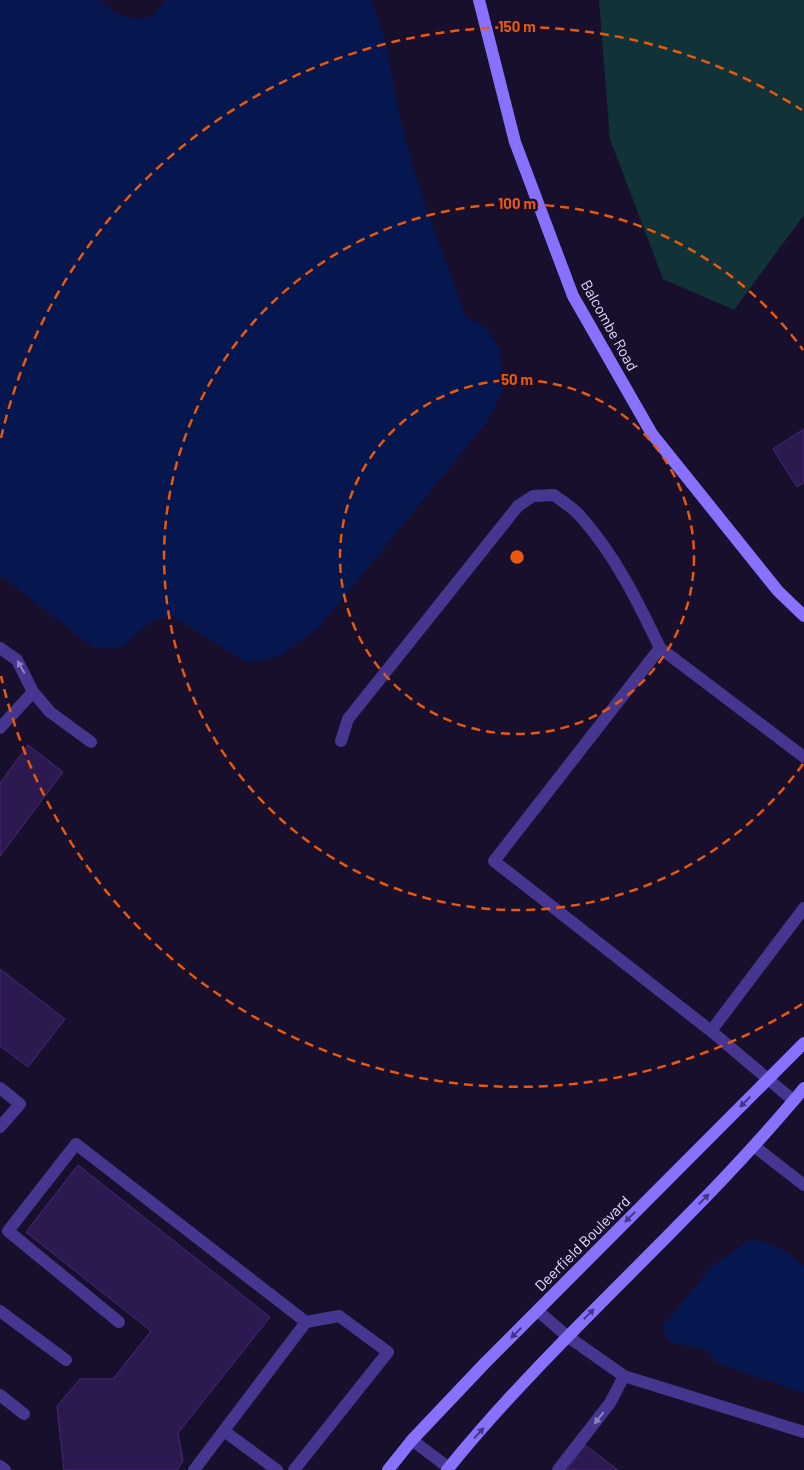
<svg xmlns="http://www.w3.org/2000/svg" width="804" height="1470" font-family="Barlow,sans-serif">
<rect width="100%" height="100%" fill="#180f2c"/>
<!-- green -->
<path fill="#113337" d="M599,0H804V215L734,310L663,279L610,139Z"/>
<!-- water -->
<path fill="#06164e" d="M0,0H99L116,13L137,20L153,15L166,0H371C389,40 392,83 402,125C418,190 443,254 466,317L484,326L499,347L505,386L487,422L319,627L281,656L248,663L173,617L151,621L121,648H94L0,575Z
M752,1238L782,1249L804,1266V1393L717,1363L707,1350L669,1342L662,1327L711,1267Z"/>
<!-- building -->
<path fill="#2c194f" stroke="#46297c" d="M804,429V482L797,487L773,449Z
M28,745L63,772L0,856V783Z
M0,969L65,1019L28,1067L0,1046Z
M78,1165L270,1317L178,1433L183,1461L177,1470H64L57,1406L80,1379H113L151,1331L26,1232Z
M585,1445L618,1470H567Z"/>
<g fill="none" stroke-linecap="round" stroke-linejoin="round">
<!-- lane -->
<path stroke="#46368f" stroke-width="12" d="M0,648L17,660L33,692L50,712L91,742
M0,728L33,692
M341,741L348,719L518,506L533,496L554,495C563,502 574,508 581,517C615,555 638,602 660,648
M711,1031L804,908
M0,1088L20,1104L0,1127
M794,1101L711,1031L494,861L660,648L804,757
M755,1147L804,1185
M0,1311L66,1360
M538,1311L567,1336L624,1376L804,1432
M119,1322L8,1231L76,1144L306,1322
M0,1395L24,1414
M224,1431L277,1470
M0,1466L5,1470
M194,1470L306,1322L339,1316L388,1352L294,1470
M558,1470L610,1403L624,1376"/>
<!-- street -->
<path stroke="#46368f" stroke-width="12" d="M412,1440L449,1468"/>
<!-- secondary -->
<path stroke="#8971ff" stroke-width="12" d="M479,0L515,142L573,296L652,434L778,591L804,616
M388,1470L412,1440L485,1363L804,1043
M447,1470C557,1334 693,1223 804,1088"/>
</g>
<!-- one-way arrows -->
<defs><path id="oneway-solid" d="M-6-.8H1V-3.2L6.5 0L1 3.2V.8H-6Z" transform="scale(1.25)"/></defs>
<g fill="#8d80c1">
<use href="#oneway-solid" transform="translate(21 667) rotate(-120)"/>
<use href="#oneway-solid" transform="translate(599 1418) rotate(128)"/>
</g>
<g fill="#453680">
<use href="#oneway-solid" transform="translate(745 1102) rotate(135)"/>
<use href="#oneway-solid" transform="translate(704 1199) rotate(-45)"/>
<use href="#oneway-solid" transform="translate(630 1217) rotate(135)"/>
<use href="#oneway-solid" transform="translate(589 1314) rotate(-45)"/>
<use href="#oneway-solid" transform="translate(516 1333) rotate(135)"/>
<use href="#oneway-solid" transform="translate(479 1433) rotate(-48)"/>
</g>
<!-- distance rings -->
<g fill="none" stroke="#e8590c" stroke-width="2.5" stroke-dasharray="9 6">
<circle cx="517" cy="557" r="177"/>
<path d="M803 764A353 353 0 1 1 803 350"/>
<path d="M802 1004A530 530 0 0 1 1 676M1 438A530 530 0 0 1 802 110"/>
</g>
<g text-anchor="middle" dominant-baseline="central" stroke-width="5" stroke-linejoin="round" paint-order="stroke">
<!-- street labels -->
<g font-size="15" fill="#e3daff" stroke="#180f2c">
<text transform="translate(610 325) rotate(61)">Balcombe Road</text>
<text transform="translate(582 1243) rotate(-45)">Deerfield Boulevard</text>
</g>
</g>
<circle cx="517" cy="557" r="8" fill="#e8590c" stroke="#180f2c" stroke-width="2.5"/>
<g font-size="15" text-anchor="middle" font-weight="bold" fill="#e8590c" stroke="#180f2c" stroke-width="5" stroke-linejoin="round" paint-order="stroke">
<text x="517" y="32">150 m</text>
<text x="517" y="209">100 m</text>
<text x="517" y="385">50 m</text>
</g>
</svg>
